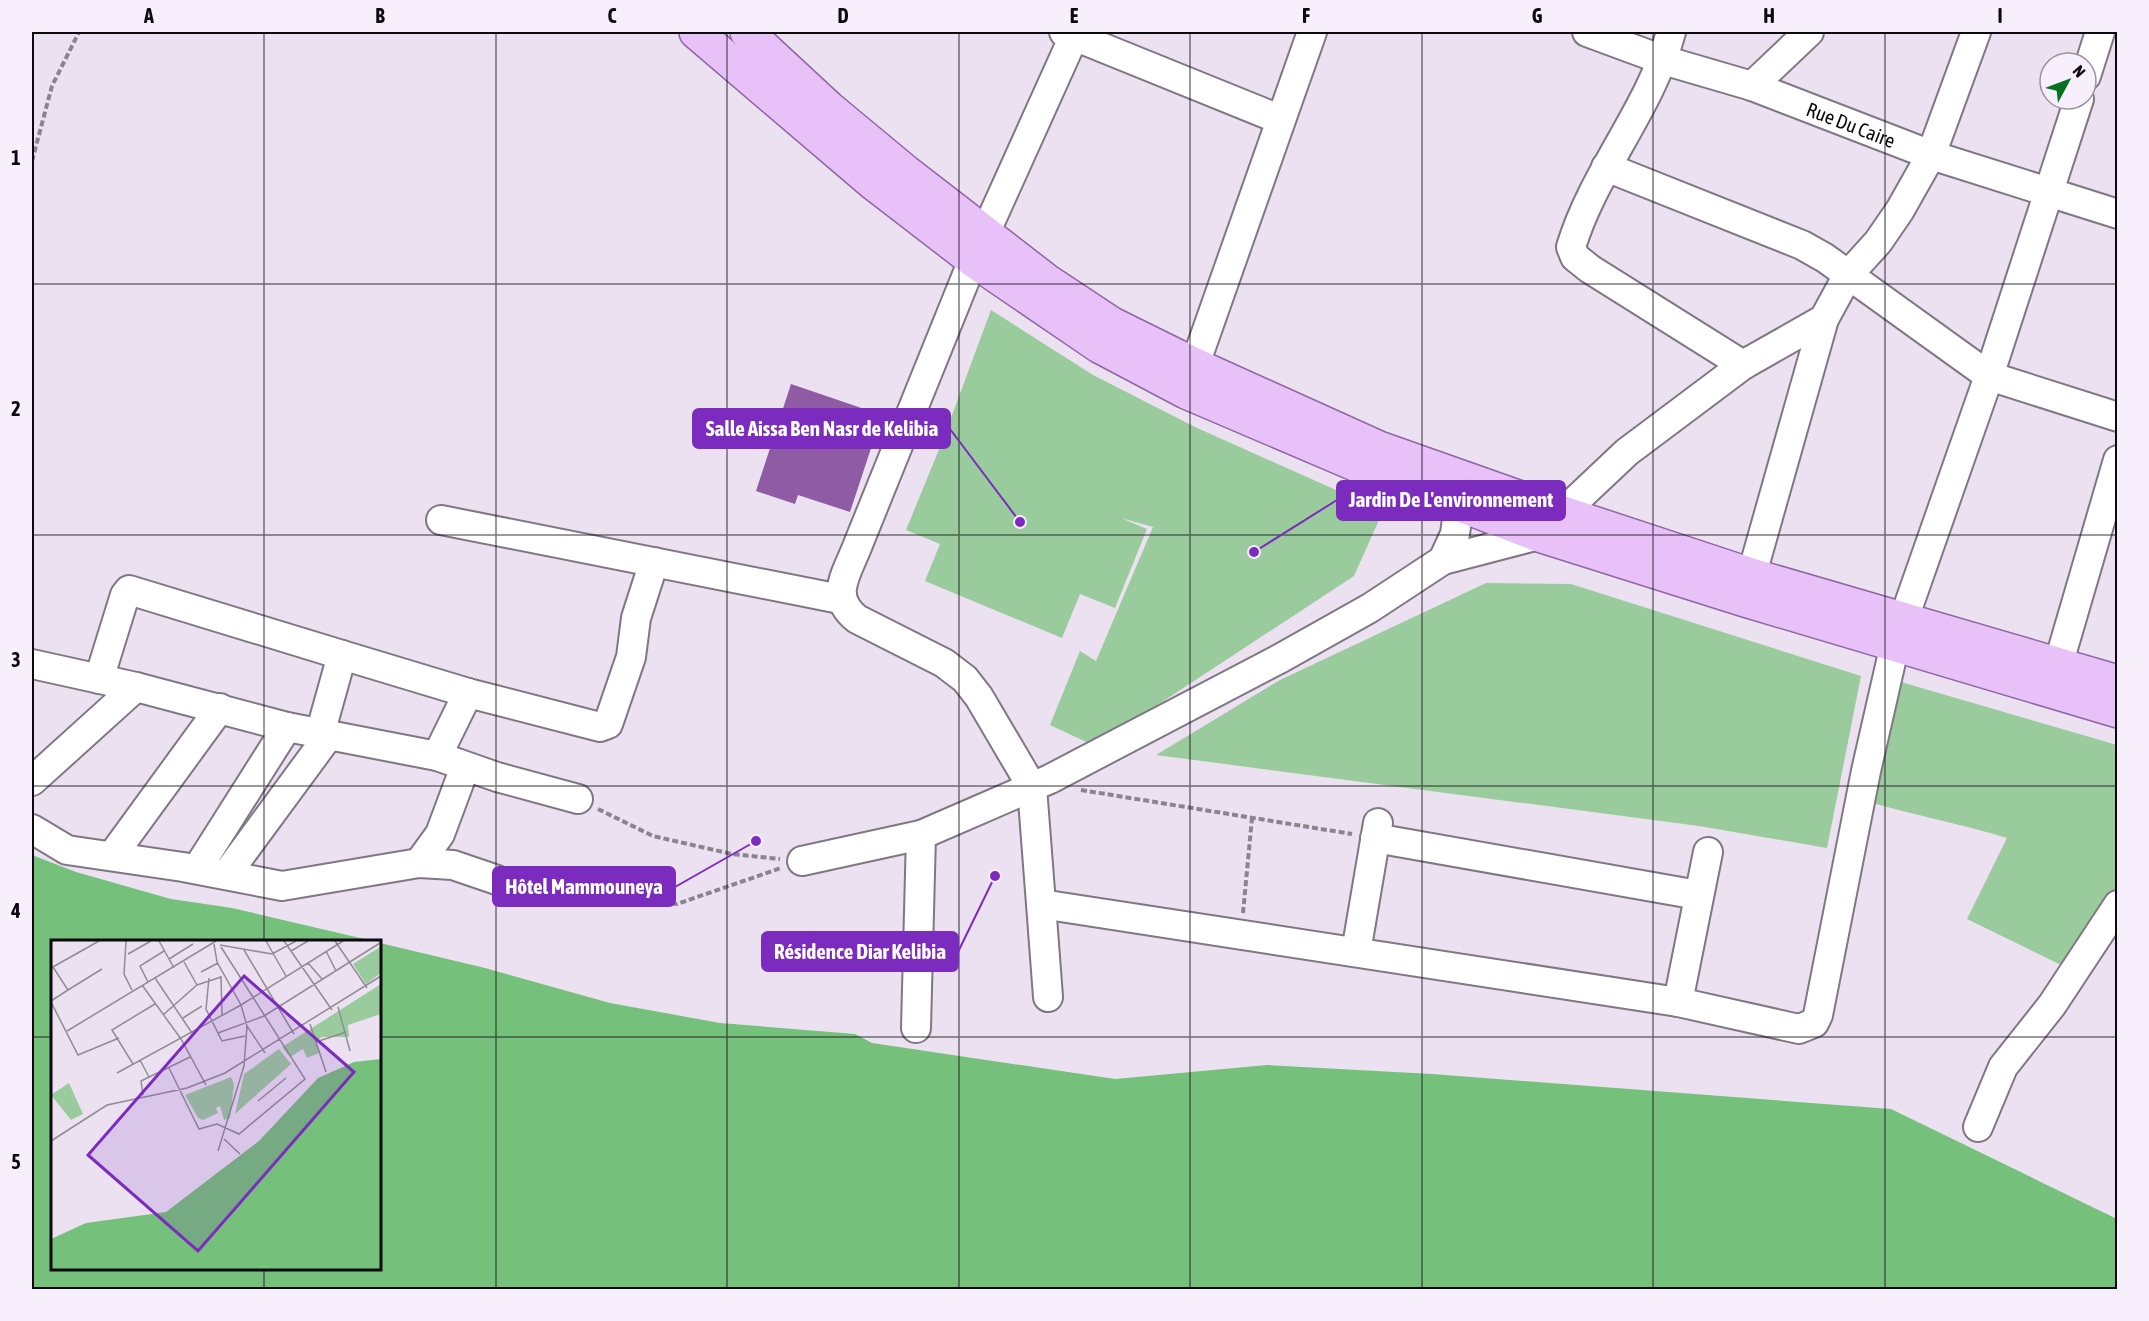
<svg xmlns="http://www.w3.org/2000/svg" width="2149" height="1321" font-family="'Asap Condensed',sans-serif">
<rect width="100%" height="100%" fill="#ebe1f0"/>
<!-- green -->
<path fill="#9acb9c" d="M991,310L1093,375L1195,427L1383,511L1354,576L1095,746L1050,725L1080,651L1096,661L1153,527L1121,518L1147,529L1115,608L1080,594L1062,638L925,581L940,544L906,530L942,442Z
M1486,583L1571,584L1861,676L1827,848L1699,826L1156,755L1280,680Z
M1894,680L2117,745V894L2067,968L1967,919L2007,838C1961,824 1915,815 1869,802Z"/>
<!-- water -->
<path fill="#75c07a" d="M32,855L76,872L171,899L232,908L373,941L52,942V1268H380V943L485,968L610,1003L720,1023L855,1034L872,1043L1115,1079L1267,1065L1432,1074L1891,1109L2117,1219V1289H32Z
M783,933L784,968L762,969L761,934Z"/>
<!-- building -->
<path fill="#8f5ba5" d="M791,384L882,415L850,512L798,495L795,504L756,491Z"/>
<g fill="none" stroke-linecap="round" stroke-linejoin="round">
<!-- minor casing -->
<g stroke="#807784" stroke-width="32">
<g id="minor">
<path d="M1064,32L1279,119"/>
<path id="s1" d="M1587,32L1663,60L1752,86L1931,155L2118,214"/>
<path d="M1671,32C1651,108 1594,171 1571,247L1575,257L1590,269L1743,365"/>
<path d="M1074,36L973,260L857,547C846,575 829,597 857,619L944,663L965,679L979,697L1032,787L1041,904L1678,1002L1799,1029L1814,1023L1818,1015L1866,771L1895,644L1989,376L2079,99"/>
<path d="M2086,76L2100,32"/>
<path d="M1752,86L1809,32"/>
<path d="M1606,167L1802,245L1825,258L1989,376L2118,417"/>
<path d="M1187,387L1312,32"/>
<path d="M441,520L840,599"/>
<path d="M1443,560L1455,534L1459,504"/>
<path d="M1746,595L1824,319L1848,275L1878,242L1900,210L1931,155L1976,32"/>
<path d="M32,664L136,687L287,727L437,756L497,777L578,799"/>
<path d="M99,679L125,595L129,590L342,655"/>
<path d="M2052,686L2118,460"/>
<path d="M320,734L342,655L468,693"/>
<path d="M437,756L468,693L600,727L608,724L631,657L636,618L654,562"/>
<path d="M32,781L136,687"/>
<path d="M32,829L67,850L183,867L282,886L419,863L453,865L497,880"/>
<path d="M1375,838L1698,895"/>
<path d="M112,856L220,708"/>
<path d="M802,861L921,835L1050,779L1281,658L1370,608L1443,560L1539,535L1627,452L1743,365L1824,319"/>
<path d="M419,863L440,834L465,767"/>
<path d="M197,869L287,727"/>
<path d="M226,875L329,735"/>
<path d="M1041,904L1048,997"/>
<path d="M1356,952L1378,823"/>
<path d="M1678,1002L1708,852"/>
<path d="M916,1028L921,835"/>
<path d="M1978,1127L2003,1067L2052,1005L2118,905"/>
</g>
</g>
<!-- major casing -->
<g stroke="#9066a3" stroke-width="36">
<path id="major" d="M696,32L873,183L973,260L1099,346L1186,392L1364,468L1539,535L1745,600L2118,711
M747,32L829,108L906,172L1047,281L1112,324L1195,365L1379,448L1563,513L1751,575L2118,682"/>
</g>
<!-- path -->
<path stroke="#8b848f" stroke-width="4" stroke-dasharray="6 3" stroke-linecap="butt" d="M32,161L52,86L79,32
M1081,790L1352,834
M598,809L653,836L732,854L780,859
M520,883L677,904L781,868
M1243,913L1252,818"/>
<!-- minor -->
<use href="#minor" stroke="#fff" stroke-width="28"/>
<!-- major -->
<use href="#major" stroke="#e7c1f8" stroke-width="33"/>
</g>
<!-- grid -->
<path fill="none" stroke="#0d0a0f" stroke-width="1.5" stroke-opacity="0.55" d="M264,32V942M496,32V1290M727,32V1290M959,32V1290M1190,32V1290M1422,32V1290M1653,32V1290M1885,32V1290M32,284H2118M32,535H2118M32,786H2118M32,1037H52M380,1037H2118M264,1268V1290"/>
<g text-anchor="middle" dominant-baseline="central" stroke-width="4.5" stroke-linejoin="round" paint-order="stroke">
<!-- street labels -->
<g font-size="20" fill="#0d0a0f" stroke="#f8effd">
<text stroke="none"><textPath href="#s1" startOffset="280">Rue Du Caire</textPath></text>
</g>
</g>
<!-- overview -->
<g transform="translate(51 940)">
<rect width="330" height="330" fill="#ebe1f0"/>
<path d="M329,7L330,33L315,44L302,24ZM330,44V74L297,85L298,97H271L265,102L268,113L256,118L252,109L239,117L231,107ZM228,109L240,124L184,174L193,134ZM180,137L183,144L179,178L173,180L169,166L165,168L167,173L152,180L147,178L134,155ZM18,143L32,174L20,180L0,155Z" fill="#9acb9c"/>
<path d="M330,119V329H0V299L35,283L115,272L208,201L267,138L303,122Z" fill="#75c07a"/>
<path fill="none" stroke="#928b96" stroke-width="1.5" d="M75,1L73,34L81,50M108,1L123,28M215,1L235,36M233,1L281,70M284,1L316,48M163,4L166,22L190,65L196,86L214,113M169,5L221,14L245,1M193,10L243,94M240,11L257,1M275,11L285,31M77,14L100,1M118,19L142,4M133,22L146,45M257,23L271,39M0,28L48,1M150,32L167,23M170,36L171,75M104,38L141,93M158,38L155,69L171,101L194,96M97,42L89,26L113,11M91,45L130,99L155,145M17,50L51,29M0,61L17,50L2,27M0,62L27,115L68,98M287,67L299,111M112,75L146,45L170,37M132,78L151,66M259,84L275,132M16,91L165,1M167,93L213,76L329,3M265,102L295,92M89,120L98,137M82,124L61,90L104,64M118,128L148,189L166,184L188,194L254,139L170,7M66,133L190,65L292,1M92,155L90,141L139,117M207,161L235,138M173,199L189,214M0,201L56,165L136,148L174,133L330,36M167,211L193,126L196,86"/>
<path fill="#7b2cbf" fill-opacity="0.15" stroke="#7b2cbf" stroke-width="3" d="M193,36L303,132L147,311L37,215Z"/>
<rect width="330" height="330" fill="none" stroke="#0d0a0f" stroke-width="3"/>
</g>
<!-- callouts -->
<path fill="none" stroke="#7b2cbf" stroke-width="2" d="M1020 522L950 429M1254 552L1337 500M756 841L675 887M995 876L958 952"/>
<g fill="#7b2cbf" stroke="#f8effd" stroke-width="2">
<circle cx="1020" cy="522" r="6"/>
<circle cx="1254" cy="552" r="6"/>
<circle cx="756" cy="841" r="6"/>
<circle cx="995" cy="876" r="6"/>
</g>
<g fill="#7b2cbf" stroke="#7b2cbf" stroke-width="2">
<rect x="693" y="409" width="257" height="39" rx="6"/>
<rect x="1337" y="481" width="228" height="39" rx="6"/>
<rect x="493" y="867" width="182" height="39" rx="6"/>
<rect x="762" y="932" width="196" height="39" rx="6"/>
</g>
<g font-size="21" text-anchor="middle" font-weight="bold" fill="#fff">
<text x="822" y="436">Salle Aissa Ben Nasr de Kelibia</text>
<text x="1451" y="507">Jardin De L'environnement</text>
<text x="584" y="894">Hôtel Mammouneya</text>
<text x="860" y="959">Résidence Diar Kelibia</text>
</g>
<!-- border -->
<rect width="2149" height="1321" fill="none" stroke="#f8effd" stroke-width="66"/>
<!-- north arrow -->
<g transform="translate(2068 81) rotate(49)"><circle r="28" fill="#f8effd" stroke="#9a939e" stroke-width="1.5"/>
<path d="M0-4.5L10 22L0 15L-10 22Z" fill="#077121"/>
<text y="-9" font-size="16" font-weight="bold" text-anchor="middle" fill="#0d0a0f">N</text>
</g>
<rect x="33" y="33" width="2083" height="1255" fill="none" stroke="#0d0a0f" stroke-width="2"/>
<g font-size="20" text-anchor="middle" font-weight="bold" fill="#0d0a0f">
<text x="149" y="23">A</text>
<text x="380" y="23">B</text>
<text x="612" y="23">C</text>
<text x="843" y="23">D</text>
<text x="1074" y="23">E</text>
<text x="1306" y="23">F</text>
<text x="1537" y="23">G</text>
<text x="1769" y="23">H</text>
<text x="2000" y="23">I</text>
<text x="16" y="165">1</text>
<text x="16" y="416">2</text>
<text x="16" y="667">3</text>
<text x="16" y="918">4</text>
<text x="16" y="1169">5</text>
</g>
</svg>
